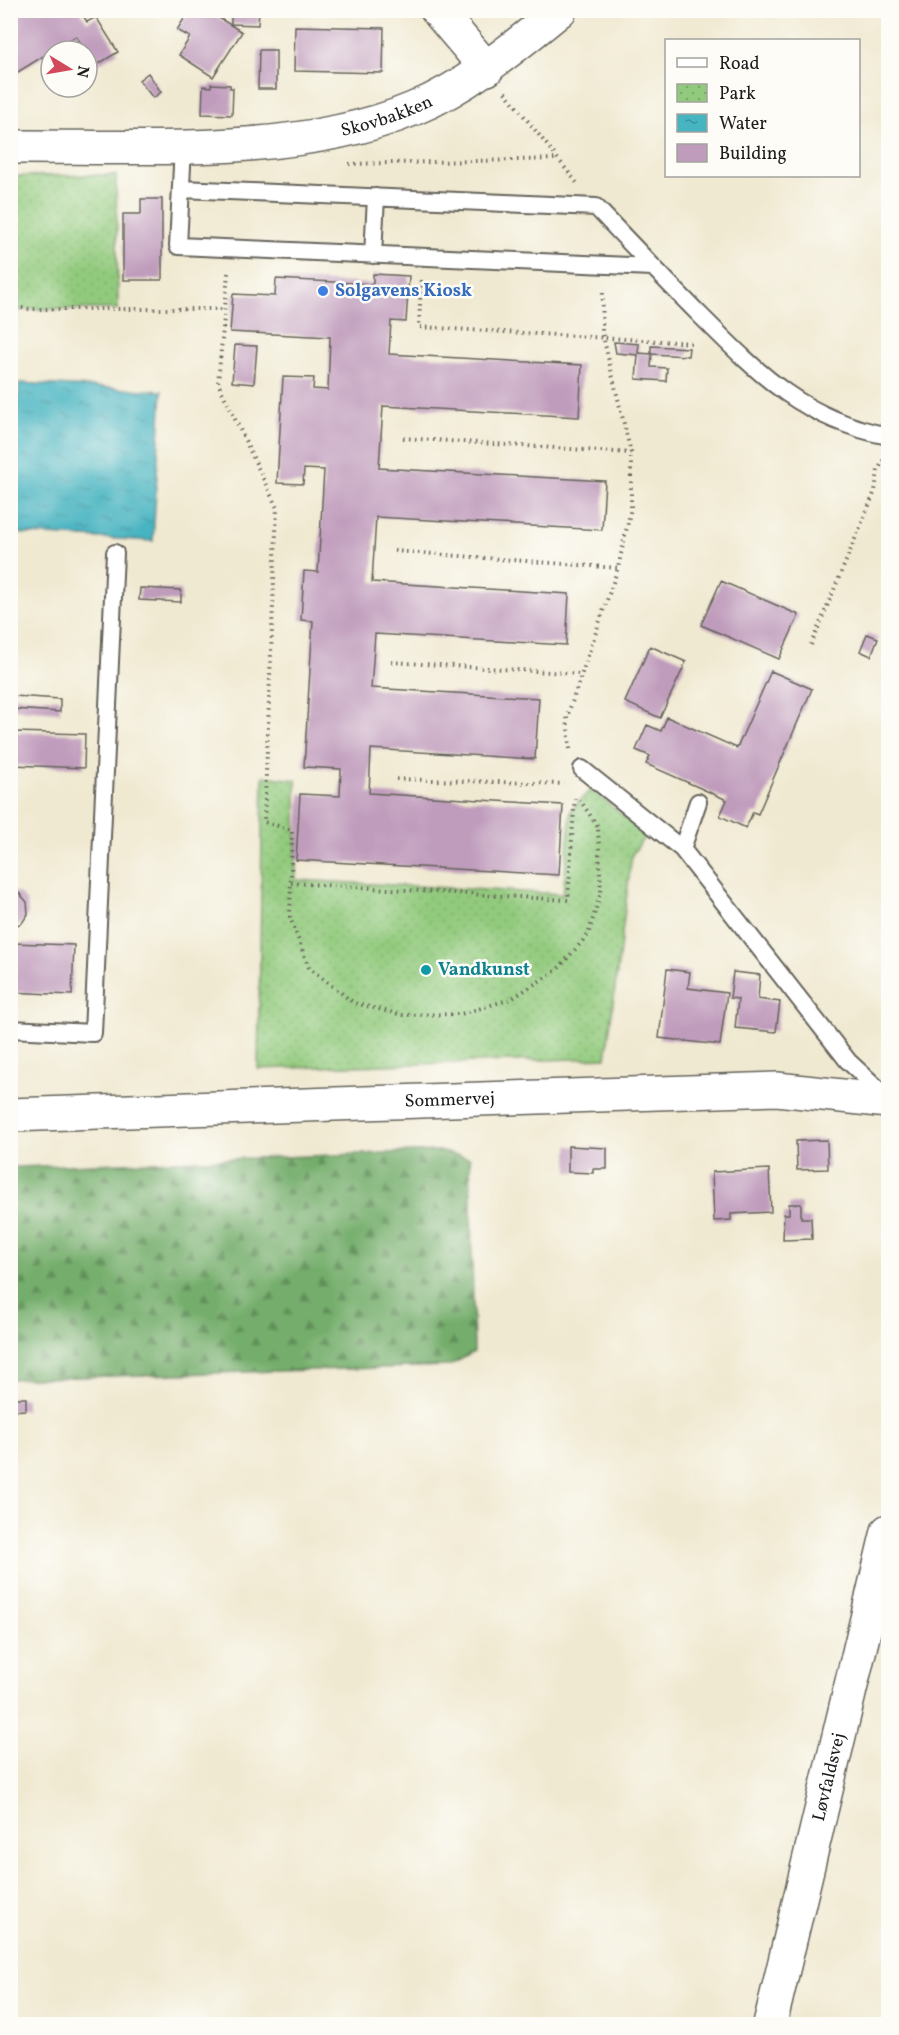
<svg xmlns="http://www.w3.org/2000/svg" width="899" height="2035" font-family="Vollkorn,serif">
<defs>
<pattern id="forest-firs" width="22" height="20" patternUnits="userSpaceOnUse" patternTransform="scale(1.5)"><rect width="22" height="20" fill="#75ae6c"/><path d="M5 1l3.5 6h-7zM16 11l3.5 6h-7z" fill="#5f8d58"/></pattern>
<pattern id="park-dots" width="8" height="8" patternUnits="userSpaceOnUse" patternTransform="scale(1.5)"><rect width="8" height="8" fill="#92ca7d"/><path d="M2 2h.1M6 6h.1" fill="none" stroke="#7dad6b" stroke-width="1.8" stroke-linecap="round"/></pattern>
<pattern id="water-ripples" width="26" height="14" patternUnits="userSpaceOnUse" patternTransform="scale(1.5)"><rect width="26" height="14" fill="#46b4c1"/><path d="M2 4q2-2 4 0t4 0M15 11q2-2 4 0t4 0" fill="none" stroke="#3a929c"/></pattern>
</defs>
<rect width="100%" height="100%" fill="#fdfcf7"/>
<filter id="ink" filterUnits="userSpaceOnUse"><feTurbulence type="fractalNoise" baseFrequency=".0167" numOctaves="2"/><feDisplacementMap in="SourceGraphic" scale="12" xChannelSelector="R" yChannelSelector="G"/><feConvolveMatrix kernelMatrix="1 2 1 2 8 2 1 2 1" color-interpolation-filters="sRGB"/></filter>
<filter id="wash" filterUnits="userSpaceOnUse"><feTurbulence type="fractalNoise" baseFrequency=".008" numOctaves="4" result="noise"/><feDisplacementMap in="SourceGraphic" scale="24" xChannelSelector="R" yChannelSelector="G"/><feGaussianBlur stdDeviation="1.35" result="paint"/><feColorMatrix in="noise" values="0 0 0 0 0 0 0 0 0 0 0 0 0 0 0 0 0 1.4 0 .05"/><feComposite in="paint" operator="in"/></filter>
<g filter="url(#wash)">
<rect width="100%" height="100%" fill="#f0e9d1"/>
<!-- forest -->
<path fill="url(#forest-firs)" stroke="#486544" stroke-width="1.5" d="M439,1151L470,1158L474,1352L449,1366L11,1379L10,1171L16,1167Z"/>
<!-- park -->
<path fill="url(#park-dots)" stroke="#57734c" stroke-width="1.5" d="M116,175L118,309H29L11,312V176Z
M263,776L296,780V880L563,894L571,810L591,789L646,835L632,855L606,1058L258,1069Z"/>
<!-- water -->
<path fill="url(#water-ripples)" stroke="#31686e" stroke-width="1.5" d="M19,383L162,391L153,541L11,533Z"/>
<g id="blocks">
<!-- building -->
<path fill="#bf9bbc" d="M21,10H80L87,22L96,17L118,52L95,66L76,36L13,75L10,72V17Z
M206,10L242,32L213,77L179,55L190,37L177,30L189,11L201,18Z
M222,10H259L258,25L231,24V15H222Z
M295,26L384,28L383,73L294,71Z
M259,50H276V89H258Z
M148,73L161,92L153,98L139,80Z
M211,84L230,85V88H233L232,115L202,114L203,86L211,87Z
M141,199H162V280H123V214H141Z
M373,274L409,276L406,322L391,321L389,354L582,365L579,417L383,406L379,468L605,481L602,530L376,517L372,582L569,594L566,645L375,634L371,688L539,698L535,759L371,749L369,793L563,805L559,875L296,860L300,794L340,796L341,769L304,767L313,621L301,620L304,571L318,572L324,470L304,469L303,484L277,483L283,377L314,378L313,389L328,390L330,337L230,332L233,294L275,296L276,279L373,284Z
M614,342L639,344L638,353L652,354L651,367L667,368L666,381L636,379L638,355L616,353Z
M235,345L257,346L254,384L232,382Z
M651,346L689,348L688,356L651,354Z
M721,581L799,615L779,659L701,625Z
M140,588L181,590V602L139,600Z
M867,634L878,638L871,656L860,651Z
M650,646L686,662L660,718L625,702Z
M771,671L812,689L758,814L753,812L746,828L720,816L727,800L646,764L650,756L636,750L647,725L661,731L667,717L737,748Z
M13,696L60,699V712L12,709Z
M14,732L85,734L84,768L13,765Z
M10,891L19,893L27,902L28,914L22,923L10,928Z
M10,943L74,945L72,995L10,992Z
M667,969L690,972L688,988L727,993L720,1045L659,1038Z
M733,972L760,975L758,999L780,1002L776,1032L735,1028L738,999L730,998Z
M827,1140L828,1169L797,1170L796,1141Z
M568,1146L607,1148V1169H593V1173L568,1172Z
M769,1169L771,1212L731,1214V1220L714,1221L712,1172Z
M789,1204H801V1218H811L812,1239L783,1240L784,1214H789Z
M10,1398H26V1410L10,1411Z"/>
</g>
</g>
<g filter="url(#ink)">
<use href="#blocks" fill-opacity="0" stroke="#66645b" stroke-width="1.5"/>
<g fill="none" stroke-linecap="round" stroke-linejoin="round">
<!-- service casing -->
<g stroke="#66645b" stroke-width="20">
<path id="service" d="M183,146L178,246L652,267
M181,189L596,207C631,244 665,280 701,316C760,375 803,419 888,436
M373,255L376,197
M582,769L682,849L848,1061L888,1098
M682,849L698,802
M10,1029L93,1033L115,553"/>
</g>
<!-- minor casing -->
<g stroke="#66645b" stroke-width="36">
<g id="minor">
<path d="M437,10L487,69"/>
<path id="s1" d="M10,147C136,146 296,158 413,109C468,86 513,48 560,10"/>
<path id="s2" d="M10,1115L777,1089L888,1101"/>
<path id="s3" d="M770,2024L888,1531"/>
</g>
</g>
<!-- path -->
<path stroke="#66645b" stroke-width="4" stroke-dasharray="1.5 4.5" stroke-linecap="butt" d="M505,92L577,183
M349,164L558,159
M228,273L218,383L277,508L264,822L292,830L290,917L309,968L354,1003L402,1015L461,1014L511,999L557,970L588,935L601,892L598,827L580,800
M421,280L419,327L694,343
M10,306L29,309H224
M403,438L631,453
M394,551L618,568
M811,645L875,491L878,470L884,459
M391,662L582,674
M570,749L567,717L618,568L631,508V453L602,332L603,290
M396,779L564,784
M291,883L568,900L575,794"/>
<!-- service -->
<use href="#service" stroke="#fff" stroke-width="16"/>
<!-- minor -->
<use href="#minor" stroke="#fff" stroke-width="33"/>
</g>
</g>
<!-- markers -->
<circle fill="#3f7fe0" stroke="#fdfcf7" stroke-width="2" cx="323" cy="291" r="6"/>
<circle fill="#0f9aa8" stroke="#fdfcf7" stroke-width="2" cx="426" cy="970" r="6"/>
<g text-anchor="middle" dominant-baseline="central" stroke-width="5" stroke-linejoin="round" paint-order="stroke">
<!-- street labels -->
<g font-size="18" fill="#1c1c1c" stroke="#fdfcf7">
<text stroke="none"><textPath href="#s1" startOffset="380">Skovbakken</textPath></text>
<text stroke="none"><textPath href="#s2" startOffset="440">Sommervej</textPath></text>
<text stroke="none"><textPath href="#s3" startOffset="254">Løvfaldsvej</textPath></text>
</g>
<!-- shop labels -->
<g font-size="18" font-weight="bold" fill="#366cbe" stroke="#fdfcf7" text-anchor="start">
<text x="335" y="291">Solgavens Kiosk</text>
</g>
<!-- culture labels -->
<g font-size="18" font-weight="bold" fill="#0d838f" stroke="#fdfcf7" text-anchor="start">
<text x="438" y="970">Vandkunst</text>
</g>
</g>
<!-- margin -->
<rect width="899" height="2035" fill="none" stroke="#fdfcf7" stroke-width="36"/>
<!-- legend -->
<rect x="665" y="39" width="195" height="138" fill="#fdfcf7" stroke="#a3a29f" stroke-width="1.5"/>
<rect x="677" y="58" width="30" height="9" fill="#ffffff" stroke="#a3a29f" stroke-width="1.5"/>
<text x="719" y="69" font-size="18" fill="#1c1c1c">Road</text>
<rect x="677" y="84" width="30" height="18" fill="url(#park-dots)" stroke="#a3a29f" stroke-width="1.5"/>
<text x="719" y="99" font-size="18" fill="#1c1c1c">Park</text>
<rect x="677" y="114" width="30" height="18" fill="url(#water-ripples)" stroke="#a3a29f" stroke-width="1.5"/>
<text x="719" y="129" font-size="18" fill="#1c1c1c">Water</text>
<rect x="677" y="144" width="30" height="18" fill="#bf9bbc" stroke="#a3a29f" stroke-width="1.5"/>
<text x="719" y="159" font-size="18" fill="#1c1c1c">Building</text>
<!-- north arrow -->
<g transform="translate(69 69) rotate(101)"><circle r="28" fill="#fdfcf7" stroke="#a3a29f" stroke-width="1.5"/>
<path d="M0-4.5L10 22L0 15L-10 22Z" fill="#d1495b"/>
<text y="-9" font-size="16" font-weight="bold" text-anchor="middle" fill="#1c1c1c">N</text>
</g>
</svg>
